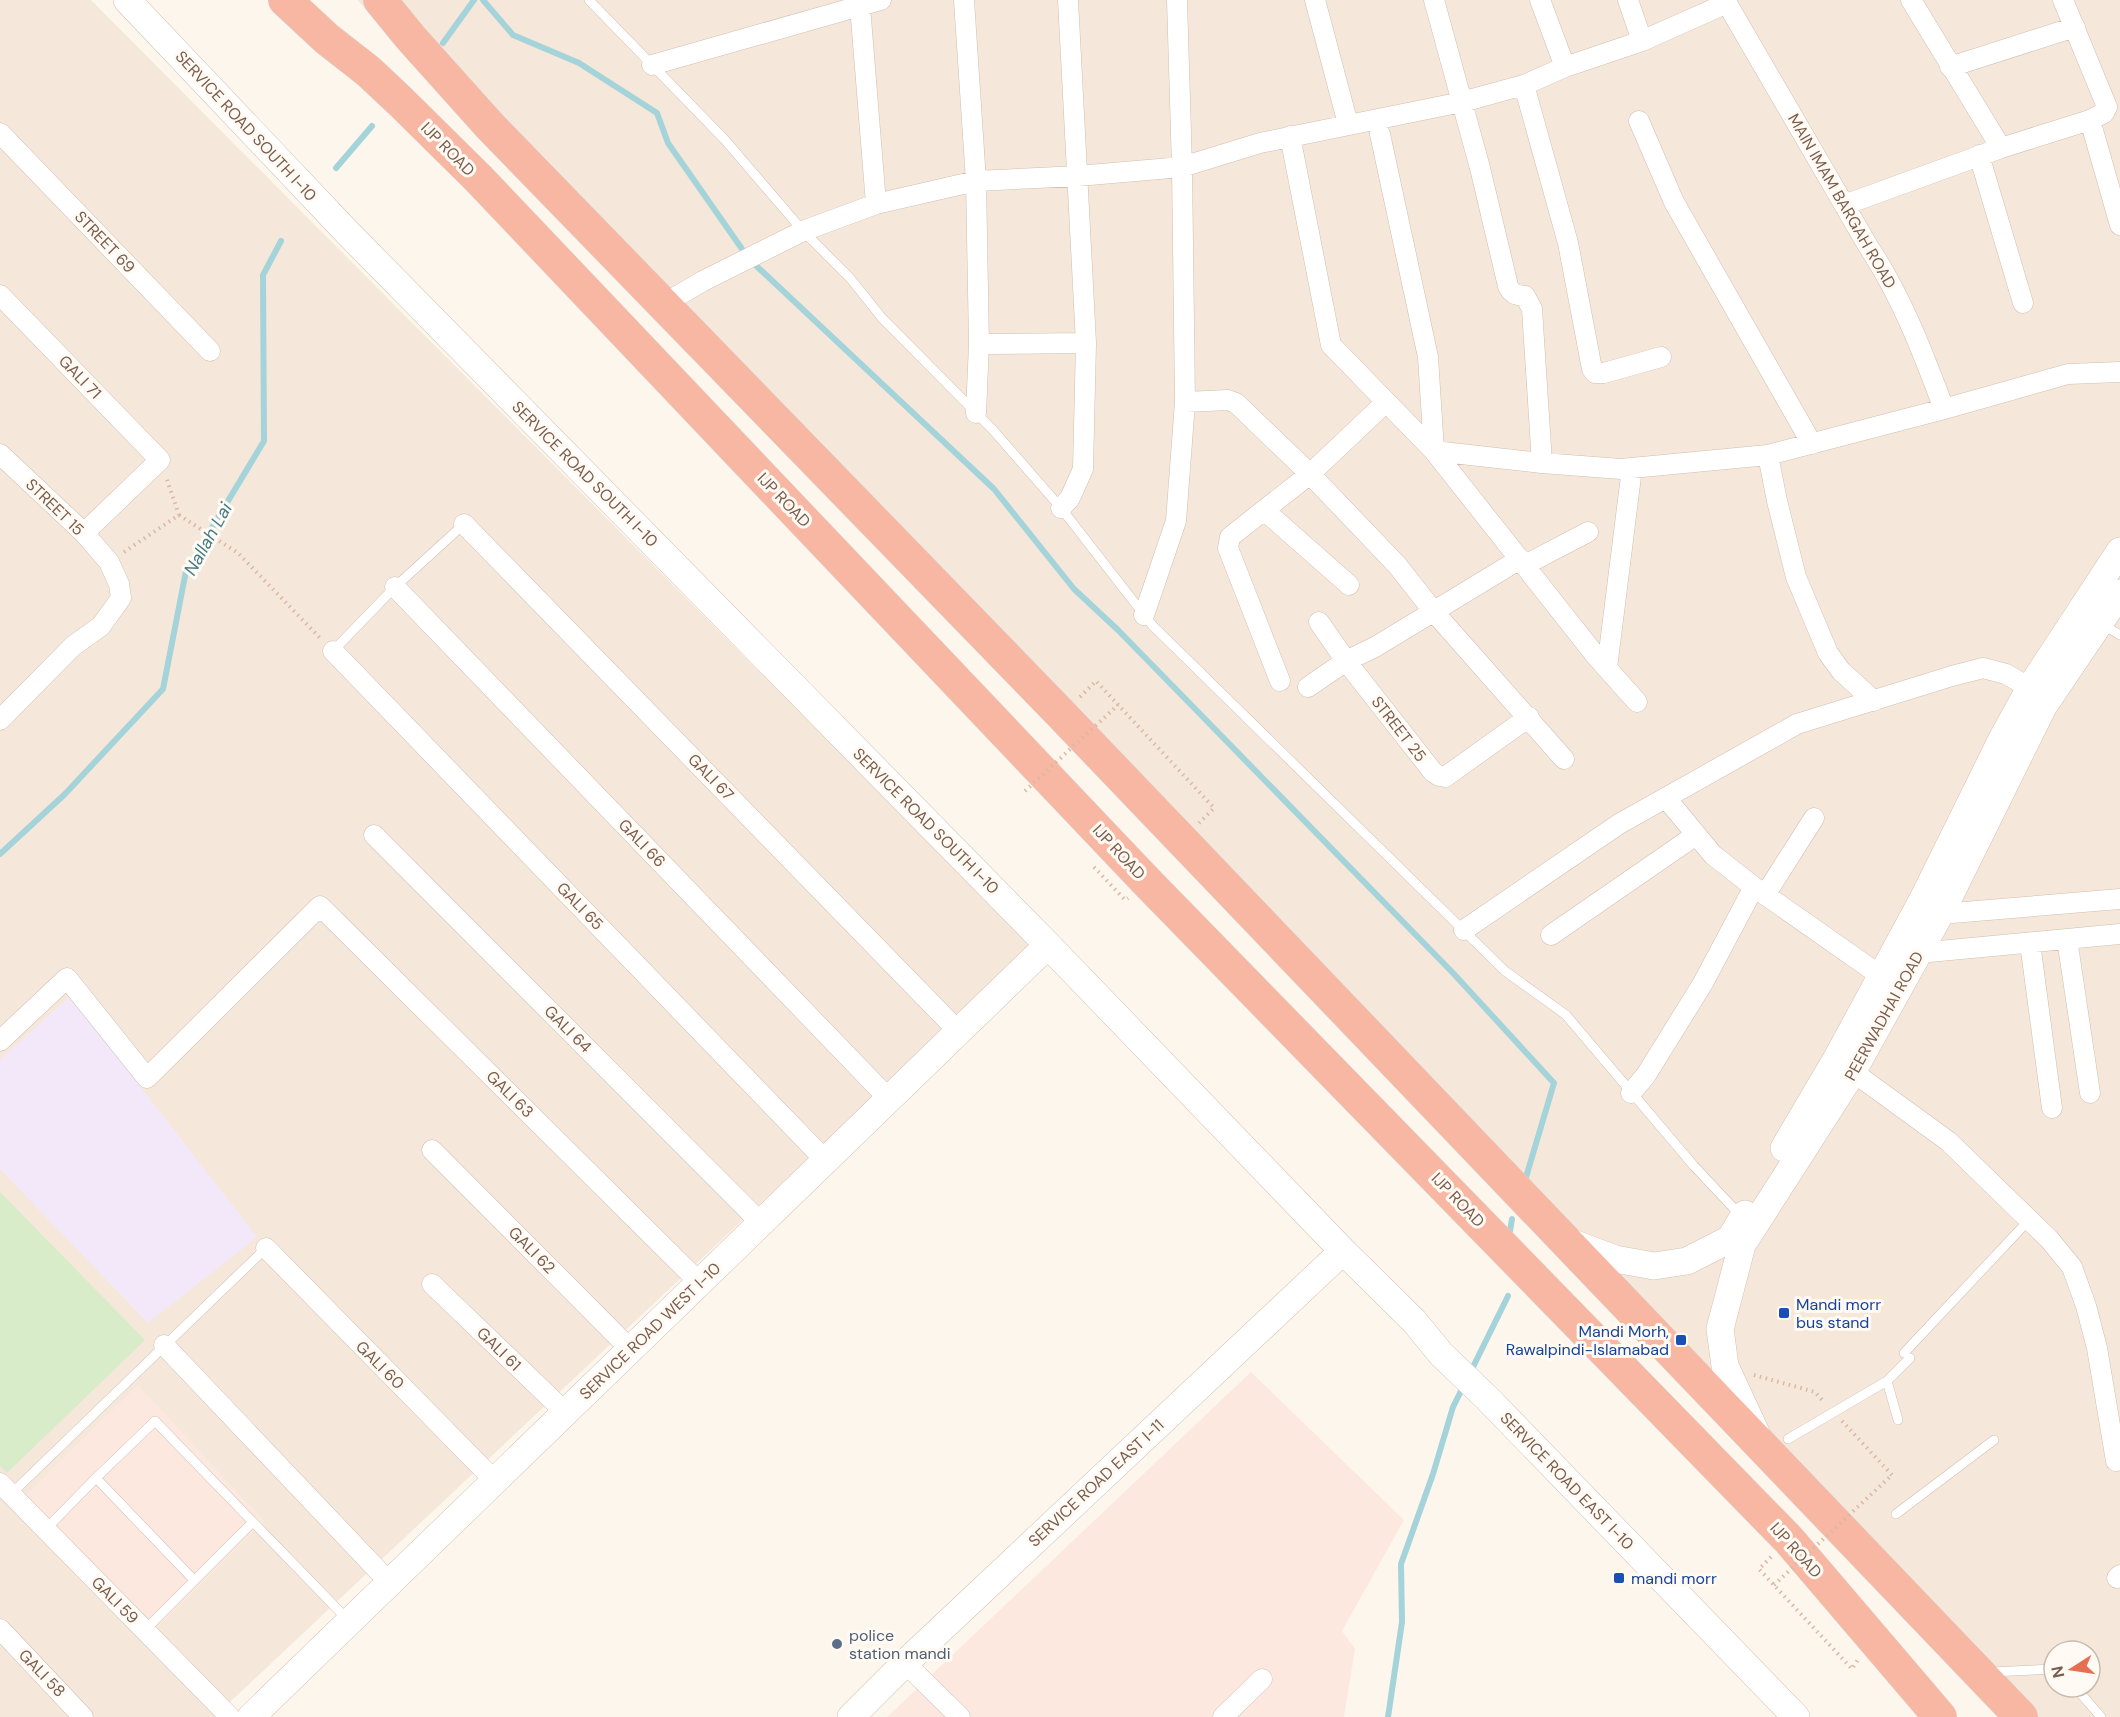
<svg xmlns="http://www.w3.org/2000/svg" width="2120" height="1717" font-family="'DM Sans',sans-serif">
<rect width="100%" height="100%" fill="#fdf6ec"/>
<!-- residential -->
<path fill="#f5e8da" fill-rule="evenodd" d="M0,0H91L1033,947L214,1717H0Z
M357,0H2120V1717H2032ZM2054,1651H2090V1687H2054Z"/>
<!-- commercial -->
<path fill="#fde8e0" d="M1251,1372L1404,1520L1342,1631L1355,1649L1344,1717H887Z
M138,1385L264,1521L158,1627L26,1495Z"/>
<!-- education -->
<path fill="#f3e8fa" d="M70,996L257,1237L148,1323L0,1169V1060Z"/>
<!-- green -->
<path fill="#d8ecc9" d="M0,1192L145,1340L7,1473L0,1466Z"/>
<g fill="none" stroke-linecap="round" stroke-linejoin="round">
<!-- stream -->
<path stroke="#a5d3da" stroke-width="6" d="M483,0L513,35L579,63L657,113L668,143L749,259L994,489L1074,589L1118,630L1453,973L1554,1083L1524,1184
M443,43L474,0
M336,168L372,126
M0,854L65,794L163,689L186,571L264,441L263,275L281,241
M1509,1237L1512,1219
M1470,1373L1508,1296
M1388,1717L1402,1622L1401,1564L1433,1474L1453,1407L1464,1385"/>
<!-- lane casing -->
<g stroke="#d1beb0" stroke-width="10">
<path id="lane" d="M589,0L725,140L803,231L850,278L882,318L993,430L1061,508L1152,625L1505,971L1566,1015L1694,1166L1741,1216
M2102,624L2120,635
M333,651L395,587L464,524
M1904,1353L2029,1220
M1887,1381L1898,1420
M1788,1439L1887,1381L1910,1358
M96,1478L194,1580
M11,1494L266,1248
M1896,1514L1994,1440
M46,1529L96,1478L155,1421L348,1620
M145,1630L253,1522
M1991,1672L2054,1669
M2075,1687L2101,1717"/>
</g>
<!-- street casing -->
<g stroke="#d1beb0" stroke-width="21">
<path id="street" d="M964,0L976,181L979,344L976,413
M1315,0L1348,124
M1434,0L1480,168L1508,286C1512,295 1517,295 1525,296L1532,309L1542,463
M1540,0L1565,67
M1628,0L1642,41
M1725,0L1868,246C1902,297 1923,353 1944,409
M2063,0L2107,107L2104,113L2090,120
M860,6L876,204
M652,65L881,0
M1950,67L2075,27
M1524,85L1568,243L1592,369L1595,373H1604L1661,357
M1639,121L1674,202L1812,444
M0,133L210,351
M1380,134L1428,357L1434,451L1596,656L1637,702
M1290,136L1331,345L1434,451L1542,463L1621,469L1768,455L1944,409L2068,374L2120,372
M2001,148L2090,120L2120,225
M1979,155L2023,303
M1844,205L2001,148L1911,0
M0,295L160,460L84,533
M662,305L703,281L803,231L876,204L976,181L1078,176L1182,167L1260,143L1462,102L1524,85L1565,67L1642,41L1727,3
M979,344L1086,343
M1185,402L1228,400L1236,403L1310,474L1397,565L1434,612L1564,759
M0,454L84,533L109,562L119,584L121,598L101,626L73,646L0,720
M1768,455L1777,501L1796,577L1828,653L1841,671L1874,701
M1061,508L1070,498L1083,469L1086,343L1068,0
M1264,510L1349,585
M464,524L958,1031
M1525,565L1588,532
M395,587L889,1099
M1144,615L1176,521L1185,402L1182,167L1177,0
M1319,622L1346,661L1433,772L1439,776L1445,777L1529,717
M333,651L826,1161
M1607,668L1632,468
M1280,681L1228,548L1230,537L1310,474L1386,402
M1308,687L1346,661L1375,647L1520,559
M1666,798L1713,855L1754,887L1881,976
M374,835L761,1223
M1765,895L1814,818
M1940,914L2120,899
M1464,930L1619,824L1797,724L1952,676L1983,668L2006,674L2030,688
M1551,935L1696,835
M2067,939L2090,1093
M2030,943L2052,1108
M1918,953L2120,934
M0,1041L67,978L147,1078L320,906L700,1283
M1853,1072L1948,1141L2049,1239L2072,1267L2086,1306L2097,1348L2116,1461L2120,1457
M1631,1093L1646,1075L1703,983L1754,887
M432,1150L631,1350
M266,1248L495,1481
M432,1284L566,1413
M164,1345L390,1583
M0,1483L230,1717
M2117,1578L2120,1575
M0,1629L83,1717
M905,1663L960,1717
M1223,1717L1262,1679"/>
</g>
<!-- secondary casing -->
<g stroke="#d6c0b0" stroke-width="28">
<path id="secondary" d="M127,0L345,230L1048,945L1343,1251L1414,1321L1441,1354L1488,1399L1796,1717
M1784,1148L1837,1058L1923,899L2002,739L2030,688L2120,551
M1567,1241L1615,1259L1654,1266L1687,1261L1730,1239L1745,1214
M1756,1433L1725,1366L1720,1329L1742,1245L1849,1078L1944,907L2043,707L2120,593
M251,1717L1048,945
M851,1717L905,1663L1343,1251"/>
</g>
<!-- highway casing -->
<g stroke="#dad1cd" stroke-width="34">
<path id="highway" d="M285,0L327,39L368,71L400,101L478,178L1146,881L1789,1540L1940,1717
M380,0L411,38L489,125L1061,714L2021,1717"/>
</g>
<!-- path -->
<path stroke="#d9b8a5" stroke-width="4" stroke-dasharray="1.5 4.5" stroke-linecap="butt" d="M179,515L238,553L322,640
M124,552L179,515L166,477
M1080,697L1096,681L1214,808L1199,823
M1094,867L1125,900L1128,898
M1754,1375L1815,1392L1824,1402
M1842,1421L1892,1475
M1771,1557L1759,1569L1852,1669L1859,1658"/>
<!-- lane -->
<use href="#lane" stroke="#fff" stroke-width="9"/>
<!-- street -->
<use href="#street" stroke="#fff" stroke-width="20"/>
<!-- secondary -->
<use href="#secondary" stroke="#fff" stroke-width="27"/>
<!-- highway -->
<use href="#highway" stroke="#f7b7a3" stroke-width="33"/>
<!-- path-bridge -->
<path stroke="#d9b8a5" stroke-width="4" stroke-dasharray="1.5 4.5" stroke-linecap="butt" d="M1025,791L1118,705
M1774,1585L1892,1475"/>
</g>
<!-- markers -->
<g fill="#1a4fb4" stroke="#fffaf3" stroke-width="2">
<rect x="1778" y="1307" width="12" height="12" rx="3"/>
<rect x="1675" y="1334" width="12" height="12" rx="3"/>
<rect x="1613" y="1572" width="12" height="12" rx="3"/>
</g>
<circle fill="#5c6f8a" stroke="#fffaf3" stroke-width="2" cx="837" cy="1644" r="6"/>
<g text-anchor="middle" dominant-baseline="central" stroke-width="6" stroke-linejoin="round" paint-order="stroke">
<!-- street labels -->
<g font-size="16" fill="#7a5c4d" stroke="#fffaf3">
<text transform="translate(246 126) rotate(47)">SERVICE ROAD SOUTH I-10</text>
<text transform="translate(448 149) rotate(45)">IJP ROAD</text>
<text transform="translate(1842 201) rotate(60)">MAIN IMAM BARGAH ROAD</text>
<text transform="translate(105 242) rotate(46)">STREET 69</text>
<text transform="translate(80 377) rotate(46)">GALI 71</text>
<text transform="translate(585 474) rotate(45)">SERVICE ROAD SOUTH I-10</text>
<text transform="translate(784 500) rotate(46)">IJP ROAD</text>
<text transform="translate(55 507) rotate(44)">STREET 15</text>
<text transform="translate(1399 729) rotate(52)">STREET 25</text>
<text transform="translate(711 777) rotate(46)">GALI 67</text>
<text transform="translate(926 821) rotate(45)">SERVICE ROAD SOUTH I-10</text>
<text transform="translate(642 843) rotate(46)">GALI 66</text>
<text transform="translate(1119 852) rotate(47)">IJP ROAD</text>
<text transform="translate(580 906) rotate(46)">GALI 65</text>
<text transform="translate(1884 1016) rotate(-61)">PEERWADHAI ROAD</text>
<text transform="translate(568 1029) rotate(45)">GALI 64</text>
<text transform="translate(510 1094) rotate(45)">GALI 63</text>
<text transform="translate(1458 1200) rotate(46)">IJP ROAD</text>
<text transform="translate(532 1250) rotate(45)">GALI 62</text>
<text transform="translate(650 1331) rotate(-44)">SERVICE ROAD WEST I-10</text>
<text transform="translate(499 1349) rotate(44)">GALI 61</text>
<text transform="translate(380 1365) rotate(45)">GALI 60</text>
<text transform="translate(1567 1481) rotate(46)">SERVICE ROAD EAST I-10</text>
<text transform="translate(1096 1483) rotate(-43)">SERVICE ROAD EAST I-11</text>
<text transform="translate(1796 1550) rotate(48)">IJP ROAD</text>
<text transform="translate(115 1600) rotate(45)">GALI 59</text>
<text transform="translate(42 1673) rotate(46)">GALI 58</text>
</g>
<!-- transit labels -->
<g font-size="16" fill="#164399" stroke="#fffaf3" text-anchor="start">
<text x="1796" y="1304">Mandi morr<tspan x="1796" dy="18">bus stand</tspan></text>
<text x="1669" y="1331" text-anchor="end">Mandi Morh,<tspan x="1669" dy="18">Rawalpindi-Islamabad</tspan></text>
<text x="1631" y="1578">mandi morr</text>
</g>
<!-- service labels -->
<g font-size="16" fill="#4e5e75" stroke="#fffaf3" text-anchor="start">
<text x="849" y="1635">police<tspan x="849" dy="18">station mandi</tspan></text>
</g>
<!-- water labels -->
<g font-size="18" font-style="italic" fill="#437c86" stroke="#fffaf3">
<text transform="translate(208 539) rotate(-61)">Nallah Lai</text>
</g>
</g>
<!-- north arrow -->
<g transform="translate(2072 1669) rotate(258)"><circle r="28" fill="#fffaf3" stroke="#cabbb1" stroke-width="1.5"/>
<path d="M0-4.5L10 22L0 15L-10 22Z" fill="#e76f51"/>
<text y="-9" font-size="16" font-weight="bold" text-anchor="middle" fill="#7a5c4d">N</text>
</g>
</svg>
